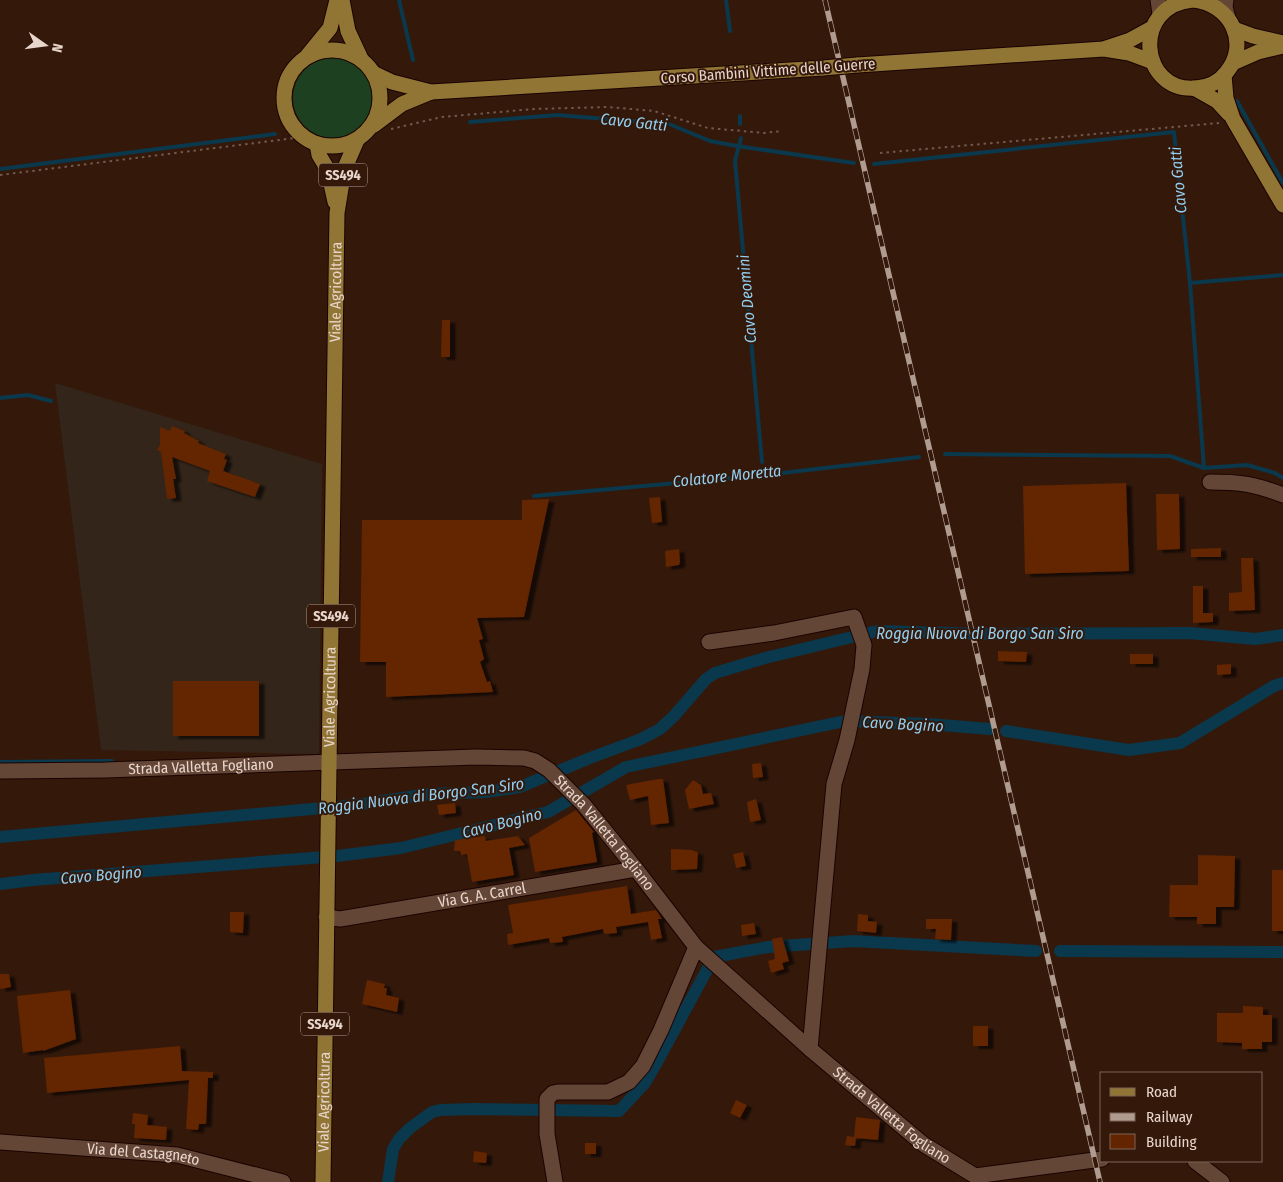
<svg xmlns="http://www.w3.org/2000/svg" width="1283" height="1182" font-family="'Fira Sans Condensed',sans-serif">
<defs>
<filter id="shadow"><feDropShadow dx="5.5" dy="3" stdDeviation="1" flood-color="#0009"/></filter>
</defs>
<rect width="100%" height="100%" fill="#34190b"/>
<!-- industrial -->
<path fill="#332519" d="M55,383L322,464L319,754L101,750Z"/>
<!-- green -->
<path fill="#1c4020" d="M293 98a40 40 0 1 1 80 0a40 40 0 1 1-80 0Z"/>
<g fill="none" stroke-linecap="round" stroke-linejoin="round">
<!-- stream -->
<path stroke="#0a384d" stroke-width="4" d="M399,0L413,60
M726,0L730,31
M1237,101L1283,183
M740,116V124
M470,122L557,115L669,124L710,141L737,146L854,163
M741,138L735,161L762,462
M874,164L1174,132L1190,283L1204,468
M0,169L275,134
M1190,283L1283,275
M0,398L28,395L51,401
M945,454L1170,456L1204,468L1247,465L1275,473L1283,478
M534,496L765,475L919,457
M0,762L112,761"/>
<!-- canal -->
<path stroke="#0a384d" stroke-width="12" d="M1006,731L1129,750L1180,743L1274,686L1283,683
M0,837L356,805L429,794L487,792L520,787L590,758L641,739L660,729L674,716L706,679L715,673L765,658L877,631L988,634L1189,633L1255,639L1283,635
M0,884L33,880L337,856L401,848L548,812L626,767L845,721L929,724L990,729
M1060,951L1283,952
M388,1182L393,1149L399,1139L410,1128L432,1112L440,1110L474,1109L619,1111L645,1083L656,1064L714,957L768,947L853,941L1036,951"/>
</g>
<!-- building -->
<path fill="#632500" filter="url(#shadow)" d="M442,320H450V357H441Z
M172,426L185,431L184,433L199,441L198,443L226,454L224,459L227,460L223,471L260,484L255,497L207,481L210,471L172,457L176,479H173L176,498L167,499L161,452L157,450L160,445V427L170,431Z
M1126,483L1129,571L1025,574L1023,486Z
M1156,494H1179L1180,549L1157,550Z
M660,497L662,522L652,523L649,498Z
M549,499L524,617L477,618L483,639L479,640L484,659L480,662L487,682L490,681L493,692L386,697V662H360L362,520H522V500Z
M1221,548V557H1191V549Z
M679,549L680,562L679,565L666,567L665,551Z
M1241,558H1253L1255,610L1229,611V593L1242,592Z
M1193,586H1203V613H1213V622L1193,623Z
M998,651L1027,652L1026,662L998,661Z
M1130,654H1153V664H1130Z
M1231,664V674L1217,675V665Z
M173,681H259V736H173Z
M761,763L763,777L753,778L752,764Z
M658,779H663L669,823L651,825L648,796L630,800L626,785Z
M693,780L701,785L703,794L711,793L714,804L689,809L685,790Z
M756,799L761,820L750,822L747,802Z
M455,803L456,813L439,815L437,805Z
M576,810L594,832L592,833L597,862L535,872L529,838Z
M485,836L486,841L518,836L525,845L509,848L514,875L472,882L467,854L461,855L460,851H454L455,840Z
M671,849L693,850V851L698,852L697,869L671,870Z
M743,852L746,866L736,868L733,854Z
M1198,855L1235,856L1234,907H1216V924H1197V917H1169L1170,885H1198Z
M1272,870H1283V931H1272Z
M627,886L631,914L656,910L662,919H658L662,938L651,940L648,922L616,927L617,933L604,934L603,929L562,937L563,942L550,943L549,938L508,945L507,934L513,933L508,905Z
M230,912H244L243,933L230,932Z
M858,914L868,915V921L877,922L876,933L857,931Z
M926,919H952L951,940L935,939L936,929H926Z
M754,923L756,934L742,936L741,925Z
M782,937L789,961L782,963L784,969L771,973L768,961L775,959L772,939Z
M0,974H9L11,987L0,989Z
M367,980L385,984L384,988H387L386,995L399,998L397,1012L362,1004Z
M70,990L76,1039L43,1051V1050L23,1053L17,996Z
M1243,1006L1263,1007V1015H1272V1042H1262V1049H1242V1043L1217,1042V1013H1243Z
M973,1026H988V1046H973Z
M180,1046L182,1071L213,1072V1078H208L206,1124H199L198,1130L186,1129L189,1080L47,1093L44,1058Z
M736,1100L747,1105L740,1118L730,1113Z
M133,1113L148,1115L147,1125L167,1127L166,1140L134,1138L135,1124H132Z
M856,1117L880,1120L878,1140L856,1138L855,1146L845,1145L847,1136L854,1137Z
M585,1143H596V1154H585Z
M474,1151L487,1153L486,1163L473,1162Z"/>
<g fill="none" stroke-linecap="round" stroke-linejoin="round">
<!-- minor casing -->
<g stroke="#1a0300" stroke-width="17">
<g id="minor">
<path d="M1158,0L1160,14"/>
<path d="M1226,0L1225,7L1228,18"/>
<path d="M1210,482C1241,482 1254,484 1283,495"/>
<path d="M709,642L774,633L854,617L864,645L862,669L847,740L834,784L810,1049"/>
<path id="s1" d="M0,771L105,770L476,757L524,758L535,761L549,770L584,805L636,869L696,947L810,1049L923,1144L975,1176L1102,1159"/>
<path id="s2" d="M326,917L340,919L636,869"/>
<path id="s3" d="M0,1142L177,1155L283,1182"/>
<path d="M1195,1161L1222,1182"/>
<path d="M555,1182L547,1134V1099L553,1093L558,1092H608L629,1082L643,1066L661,1030L696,947"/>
</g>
</g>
<!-- major casing -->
<g stroke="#1a0300" stroke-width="17">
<g id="major">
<path d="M342,0L348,31L361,59"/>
<path d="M1193,0C1131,5 1139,93 1196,88C1208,87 1219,82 1226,73C1251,43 1230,4 1194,0"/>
<path d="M1234,29L1253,36L1283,43"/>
<path d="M1106,48L1130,40L1152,28"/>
<circle cx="332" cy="98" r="48"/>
<path d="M308,55L330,28L337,0"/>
<path d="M1233,63L1258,52L1283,46"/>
<path d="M857,65L1104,49L1129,53L1153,62"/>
<path d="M373,73L392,82L431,92L823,68"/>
<path d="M1224,75L1226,98L1233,119L1283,205"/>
<path d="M1194,88L1217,101L1229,114"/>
<path d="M374,125L402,104L431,92"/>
<path d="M317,144L319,155L328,170L335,202"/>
<path id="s4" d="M323,1182L337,213L344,170L357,140"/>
</g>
</g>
<!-- path -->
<path stroke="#70584c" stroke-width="2" stroke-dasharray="2.5 4" stroke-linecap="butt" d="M391,129L442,117L534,109L608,107L654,111L708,128L764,133L782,131
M880,153L1219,123
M0,175L303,137"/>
<!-- minor -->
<use href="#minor" stroke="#644637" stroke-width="15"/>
<!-- major -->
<use href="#major" stroke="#917535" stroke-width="15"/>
<!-- rail casing -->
<g stroke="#b09b90" stroke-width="5.5">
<path id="rail" d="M825,0L1100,1182"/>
</g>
<!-- rail -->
<use href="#rail" stroke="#34190b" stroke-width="4" stroke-dasharray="11" stroke-linecap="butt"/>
<!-- major-bridge casing -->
<g stroke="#1a0300" stroke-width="17" stroke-linecap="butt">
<path id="major-bridge" d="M823,68L857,65"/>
</g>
<!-- major-bridge -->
<use href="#major-bridge" stroke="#917535" stroke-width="15"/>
</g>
<g text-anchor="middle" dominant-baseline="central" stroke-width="4" stroke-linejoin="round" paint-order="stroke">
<!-- shield labels -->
<g fill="#34190b" stroke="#b29d92" stroke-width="1">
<rect x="319" y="163.5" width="48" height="23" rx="4"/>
<rect x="307" y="604.5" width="48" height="23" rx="4"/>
<rect x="301" y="1012.5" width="48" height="23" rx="4"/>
</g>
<g font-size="14" font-weight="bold" fill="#e8d5cc">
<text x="343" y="175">SS494</text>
<text x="331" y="616">SS494</text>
<text x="325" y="1024">SS494</text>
</g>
<!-- street labels -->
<g font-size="15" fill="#e8d5cc" stroke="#34190b">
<text transform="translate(768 71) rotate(-4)">Corso Bambini Vittime delle Guerre</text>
<text stroke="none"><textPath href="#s4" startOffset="890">Viale Agricoltura</textPath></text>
<text stroke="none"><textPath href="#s4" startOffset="485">Viale Agricoltura</textPath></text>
<text stroke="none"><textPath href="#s1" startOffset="201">Strada Valletta Fogliano</textPath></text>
<text stroke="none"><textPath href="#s1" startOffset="636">Strada Valletta Fogliano</textPath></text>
<text stroke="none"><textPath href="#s2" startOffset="158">Via G. A. Carrel</textPath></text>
<text stroke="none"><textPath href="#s4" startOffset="80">Viale Agricoltura</textPath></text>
<text stroke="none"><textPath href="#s1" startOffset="1041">Strada Valletta Fogliano</textPath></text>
<text stroke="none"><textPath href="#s3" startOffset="144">Via del Castagneto</textPath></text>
</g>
<!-- water labels -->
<g font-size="16" font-style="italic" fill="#92cff1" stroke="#34190b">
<text transform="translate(634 122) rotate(6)">Cavo Gatti</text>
<text transform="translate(1178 180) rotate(-95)">Cavo Gatti</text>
<text transform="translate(747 299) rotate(-95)">Cavo Deomini</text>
<text transform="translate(727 476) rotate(-6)">Colatore Moretta</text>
<text x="980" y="633">Roggia Nuova di Borgo San Siro</text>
<text transform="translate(903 724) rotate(3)">Cavo Bogino</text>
<text transform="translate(421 796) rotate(-7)">Roggia Nuova di Borgo San Siro</text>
<text transform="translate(502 823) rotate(-14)">Cavo Bogino</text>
<text transform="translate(101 875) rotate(-5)">Cavo Bogino</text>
</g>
</g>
<!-- legend -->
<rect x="1100" y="1072" width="162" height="90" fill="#34190b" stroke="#7c6458"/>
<rect x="1110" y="1088" width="25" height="8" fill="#917535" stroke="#7c6458"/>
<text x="1146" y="1097" font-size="15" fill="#e8d5cc">Road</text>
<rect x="1110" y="1113" width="25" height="8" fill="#b09b90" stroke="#7c6458"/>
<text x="1146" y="1122" font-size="15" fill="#e8d5cc">Railway</text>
<rect x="1110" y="1134" width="25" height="15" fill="#632500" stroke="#7c6458"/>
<text x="1146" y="1147" font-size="15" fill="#e8d5cc">Building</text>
<!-- north arrow -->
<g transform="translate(45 45) rotate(104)" stroke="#34190b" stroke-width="4" paint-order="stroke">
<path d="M0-4L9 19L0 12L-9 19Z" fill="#e8d5cc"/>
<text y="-8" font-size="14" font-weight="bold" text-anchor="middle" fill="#e8d5cc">N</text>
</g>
</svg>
